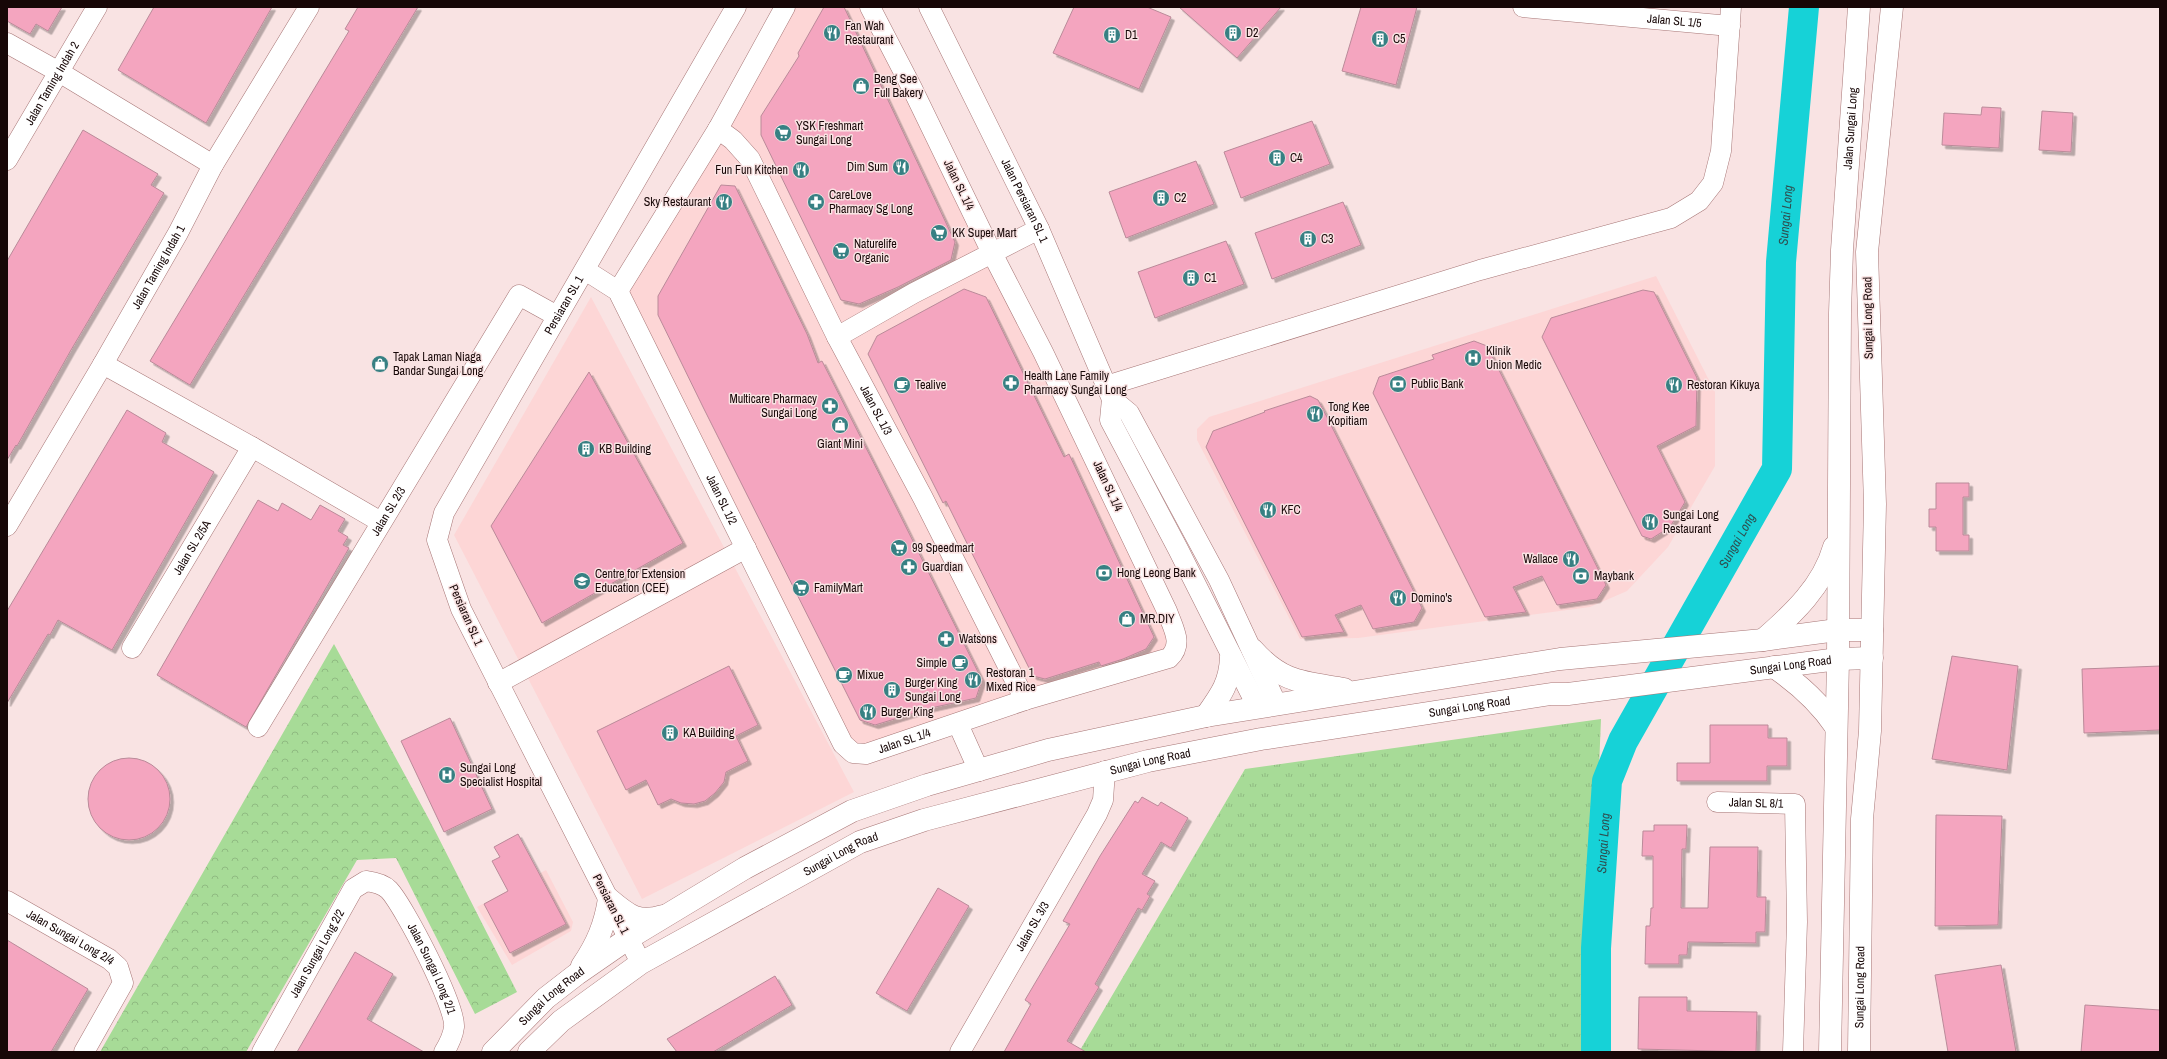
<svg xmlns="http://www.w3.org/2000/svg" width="2167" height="1059" font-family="'Archivo Narrow',sans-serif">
<defs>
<pattern id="grass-tufts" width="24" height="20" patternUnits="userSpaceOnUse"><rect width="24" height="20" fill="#a7db97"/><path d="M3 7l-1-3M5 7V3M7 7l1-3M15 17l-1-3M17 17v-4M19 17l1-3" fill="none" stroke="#8fba81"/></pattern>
<pattern id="park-crowns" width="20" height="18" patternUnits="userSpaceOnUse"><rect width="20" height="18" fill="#a7db97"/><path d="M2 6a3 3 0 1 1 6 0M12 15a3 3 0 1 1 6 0" fill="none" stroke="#8fba81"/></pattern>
<filter id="shadow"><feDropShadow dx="3.5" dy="3.5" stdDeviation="0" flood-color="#0004"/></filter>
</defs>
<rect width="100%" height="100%" fill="#f9e3e3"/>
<!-- built -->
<path fill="#fdd6d6" d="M794,7H860L989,264L1172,644L1166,653L863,747L851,741L625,292Z
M1656,276L1715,392V466L1668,547L1627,591L1590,607L1358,638L1300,639L1197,440V429L1209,417Z
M591,297L854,792L642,899L454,535Z
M546,870L573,922L571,931L512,965L477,907Z"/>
<!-- grass -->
<path fill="url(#grass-tufts)" d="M1601,719L1590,988L1589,1052H1079L1245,769Z"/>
<!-- park -->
<path fill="url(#park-crowns)" d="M334,644L431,823L517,992L475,1014L396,858L357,860L246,1052H100Z"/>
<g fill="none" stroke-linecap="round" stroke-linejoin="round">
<!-- river -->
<path stroke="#16d2d7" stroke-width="30" id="s1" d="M1596,1052V948L1607,781L1623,741L1777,469L1781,262L1804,7"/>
</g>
<!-- building -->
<path fill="#f4a5bf" stroke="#ba8a99" filter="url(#shadow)" d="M7,7H62L48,31L36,24L30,34L7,21Z
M154,7H272L206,123L118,70Z
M358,7H418L190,385L150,361L349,31L345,29Z
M824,7H844L955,242L951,260L898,287L859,304L841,300L761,135V116L799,56L798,53Z
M1074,7H1147L1171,17L1139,89L1053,53Z
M1179,7H1281L1237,58Z
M1361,7H1417L1396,85L1342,71Z
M1982,107L2001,108L1999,148L1942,145L1944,113L1981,115Z
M2042,111L2073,113L2071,152L2039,150Z
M1312,121L1330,164L1241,198L1224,152Z
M83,130L158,174L151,185L164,193L71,350L17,446L16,445L7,460V261Z
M1196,161L1214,204L1126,238L1109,192Z
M721,185L735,186L807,334L818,363L822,361L897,509L982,680L976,698L931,708L875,725L860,720L703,407L658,315V296Z
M1343,202L1361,245L1272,279L1255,233Z
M1226,241L1244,284L1155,318L1138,272Z
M964,289L986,297L1064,457L1069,454L1154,637L1146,649L1123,659L1101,666L1099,662L1045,679L1033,676L946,501L943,503L868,354L877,336Z
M1643,290L1654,292L1697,378L1696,426L1657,446L1685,502L1670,527L1651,539L1642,536L1542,337L1551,318Z
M1474,341L1487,346L1606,585L1597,599L1557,605L1542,576L1513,587L1526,612L1485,617L1373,393L1379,377L1434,359L1432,355Z
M589,372L683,543L542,623L491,526Z
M1310,396L1318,400L1328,419L1422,608L1414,622L1373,629L1361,605L1335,615L1344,632L1302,637L1206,447L1213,431L1265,412L1264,411Z
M127,410L166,433L162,442L214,472L112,650L58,620L50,635L48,634L7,703V611Z
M1936,483H1969V497H1963V535H1969V551H1936V527H1929V509H1936Z
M258,500L278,511L282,503L311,520L320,505L345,519L338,531L348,537L343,545L349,548L246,727L157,675Z
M1952,656L2018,666L2007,770L1932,759Z
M729,666L758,725L736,736L748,761L726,772L724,782L715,793L705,801L694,804L681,803L671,799L658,805L646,780L626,790L597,731Z
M2160,666V730L2084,733L2082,669Z
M450,718L492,809L444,832L401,741Z
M1710,725H1768V738H1787V766H1767V781H1677V763H1710Z
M88 799a41 41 0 1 1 82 0a41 41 0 1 1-82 0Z
M1142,797L1158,806L1161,802L1188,818L1171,848L1161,842L1142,874L1155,881L1147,894L1150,896L1142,910L1138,908L1095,984L1099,987L1067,1041L1086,1052H1004L1031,1004L1025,1000L1070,924L1063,921L1100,856L1135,801L1138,803Z
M1936,815L2002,816L1998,925L1935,926Z
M1654,825H1687L1686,849H1682L1681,908H1708L1710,847H1758L1757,897H1766L1765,932H1756V943L1688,942L1687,955H1679V964H1645L1646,926H1650L1651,908H1653V856H1642L1643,831H1654Z
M518,834L566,924L510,953L484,904L508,891L492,861L500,857L494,847Z
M938,888L969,906L907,1011L876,993Z
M7,940L88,989L51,1052H7Z
M355,952L393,974L367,1019L424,1052H297Z
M2001,965L2016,1052H1948L1935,975Z
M775,976L792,1005L713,1052H677L667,1039Z
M1639,997H1687V1011L1757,1012L1756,1052L1638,1049Z
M2085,1005L2160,1010V1052H2081Z"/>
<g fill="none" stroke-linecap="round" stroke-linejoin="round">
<!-- minor casing -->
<g stroke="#a77676" stroke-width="21">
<g id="minor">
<path id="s2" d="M929,7L1039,229L1112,399L1129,413L1219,580L1277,705"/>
<path id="s3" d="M1523,7L1730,26"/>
<path d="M7,43L59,72L213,165"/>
<path id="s4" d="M718,129L733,140L750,159L837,337L923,498L1025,700"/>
<path id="s5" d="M7,160L97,7"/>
<path id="s6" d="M585,270L618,291L843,744L853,753L866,754L1025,700L1169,658C1184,644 1173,628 1167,611L1043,352L992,253L912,88L870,7"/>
<path d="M618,291L718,129L785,7"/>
<path d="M837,337L914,293L1039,229"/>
<path d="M103,364L252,447L381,522"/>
<path d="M1106,386L1480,270L1671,218L1699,201L1713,183L1721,151L1731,7"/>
<path d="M1112,399L1110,420L1178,549L1258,708"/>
<path id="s7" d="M7,526L103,364L178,233L213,165L309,7"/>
<path id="s8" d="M132,648L252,447"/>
<path d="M498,683L746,548"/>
<path d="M958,724L979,771"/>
<path id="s9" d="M258,727L519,295L557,316"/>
<path id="s10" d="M1717,802L1795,804L1797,922L1793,1052"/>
<path id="s11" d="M7,901L109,959L118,967L123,983L84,1052"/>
<path id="s12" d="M641,963L461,609L437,540L444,513L736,7"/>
<path id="s13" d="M262,1052L353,889L366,881C374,882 383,884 389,890C404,906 456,1006 454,1027C453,1036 449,1044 444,1052"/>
<path id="s14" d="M960,1052L1097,814L1103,800L1105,771"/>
</g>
</g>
<!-- tertiary casing -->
<g stroke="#a77676" stroke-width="23">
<g id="tertiary">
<path d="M1763,640C1793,614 1823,586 1834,547"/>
<path d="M1253,650C1282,683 1303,682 1344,689"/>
<path d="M1774,667C1799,684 1819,702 1836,727"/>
<path d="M1206,716C1221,695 1230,683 1231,657"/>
<path d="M582,966C597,944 605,925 609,899C628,915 638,924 663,916"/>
<path id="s15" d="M493,1052L546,998L577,974L629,938L745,868L852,811L927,785L1048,750L1206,716L1560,659L1763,640L1837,630H1872"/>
<path id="s16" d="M529,1052L561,1021L641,963L860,842L924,820L1148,761L1261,739L1551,694H1568L1838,659L1872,658"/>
<path id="s17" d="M1830,1052L1838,659L1840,313L1842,250L1859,7"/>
<path id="s18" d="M1859,1052L1862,819L1870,731L1875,504L1867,252L1892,7"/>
</g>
</g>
<!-- minor -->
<use href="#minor" stroke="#fff" stroke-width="20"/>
<!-- tertiary -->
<use href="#tertiary" stroke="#fff" stroke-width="22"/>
</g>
<!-- icons -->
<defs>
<g id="restaurant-disc" transform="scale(0.9)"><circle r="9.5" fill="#378083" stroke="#f9e3e3"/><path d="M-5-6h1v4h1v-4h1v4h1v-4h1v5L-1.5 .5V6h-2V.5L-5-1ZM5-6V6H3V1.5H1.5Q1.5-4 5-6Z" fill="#fff"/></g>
<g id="building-disc" transform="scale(0.9)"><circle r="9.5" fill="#378083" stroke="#f9e3e3"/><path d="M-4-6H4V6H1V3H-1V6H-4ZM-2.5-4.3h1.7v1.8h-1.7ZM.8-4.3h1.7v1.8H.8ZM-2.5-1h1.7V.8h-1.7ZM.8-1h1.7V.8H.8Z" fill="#fff"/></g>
<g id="shop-disc" transform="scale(0.9)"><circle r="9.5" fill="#378083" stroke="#f9e3e3"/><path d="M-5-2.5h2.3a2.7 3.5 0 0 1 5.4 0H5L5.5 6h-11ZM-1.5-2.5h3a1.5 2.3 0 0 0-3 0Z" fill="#fff"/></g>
<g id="supermarket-disc" transform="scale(0.9)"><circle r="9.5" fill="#378083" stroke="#f9e3e3"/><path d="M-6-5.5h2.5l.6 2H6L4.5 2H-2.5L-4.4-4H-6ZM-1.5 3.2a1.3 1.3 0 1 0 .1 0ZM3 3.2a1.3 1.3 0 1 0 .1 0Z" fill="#fff"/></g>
<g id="pharmacy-disc" transform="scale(0.9)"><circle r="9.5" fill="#378083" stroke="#f9e3e3"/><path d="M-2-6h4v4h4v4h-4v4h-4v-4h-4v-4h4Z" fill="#fff"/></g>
<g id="hospital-disc" transform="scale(0.9)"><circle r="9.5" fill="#378083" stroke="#f9e3e3"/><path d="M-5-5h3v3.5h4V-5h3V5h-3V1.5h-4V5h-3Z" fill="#fff"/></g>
<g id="bank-disc" transform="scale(0.9)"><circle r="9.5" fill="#378083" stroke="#f9e3e3"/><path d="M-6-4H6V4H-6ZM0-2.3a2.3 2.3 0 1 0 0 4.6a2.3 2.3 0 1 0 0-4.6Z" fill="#fff"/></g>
<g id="cafe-disc" transform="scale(0.9)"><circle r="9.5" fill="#378083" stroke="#f9e3e3"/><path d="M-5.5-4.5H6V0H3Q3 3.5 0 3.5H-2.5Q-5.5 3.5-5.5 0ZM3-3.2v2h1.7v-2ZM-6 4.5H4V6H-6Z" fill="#fff"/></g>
<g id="university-disc" transform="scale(0.9)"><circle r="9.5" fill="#378083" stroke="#f9e3e3"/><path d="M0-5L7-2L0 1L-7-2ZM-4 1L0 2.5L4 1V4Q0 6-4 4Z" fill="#fff"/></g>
</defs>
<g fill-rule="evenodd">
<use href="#restaurant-disc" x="832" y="33"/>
<use href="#building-disc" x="1233" y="33"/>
<use href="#building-disc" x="1112" y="35"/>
<use href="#building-disc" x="1380" y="39"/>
<use href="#shop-disc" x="861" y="86"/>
<use href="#supermarket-disc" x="783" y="133"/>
<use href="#building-disc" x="1277" y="158"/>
<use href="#restaurant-disc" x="901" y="167"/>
<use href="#restaurant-disc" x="801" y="170"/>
<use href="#building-disc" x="1161" y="198"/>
<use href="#restaurant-disc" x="724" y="202"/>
<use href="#pharmacy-disc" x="816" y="202"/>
<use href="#supermarket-disc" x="939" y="233"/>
<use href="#building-disc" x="1308" y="239"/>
<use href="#supermarket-disc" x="841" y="251"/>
<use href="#building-disc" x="1191" y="278"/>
<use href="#hospital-disc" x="1473" y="358"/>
<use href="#shop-disc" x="380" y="364"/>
<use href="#pharmacy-disc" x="1011" y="383"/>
<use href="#bank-disc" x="1398" y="384"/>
<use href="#cafe-disc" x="902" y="385"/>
<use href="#restaurant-disc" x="1674" y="385"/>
<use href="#pharmacy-disc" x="830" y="406"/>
<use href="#restaurant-disc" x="1315" y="414"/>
<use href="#shop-disc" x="840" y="425"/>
<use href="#building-disc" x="586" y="449"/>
<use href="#restaurant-disc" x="1268" y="510"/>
<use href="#restaurant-disc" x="1650" y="522"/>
<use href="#supermarket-disc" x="899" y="548"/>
<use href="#restaurant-disc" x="1571" y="559"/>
<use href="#pharmacy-disc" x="909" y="567"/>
<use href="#bank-disc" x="1104" y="573"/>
<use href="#bank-disc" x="1581" y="576"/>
<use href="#university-disc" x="582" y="581"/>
<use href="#supermarket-disc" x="801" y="588"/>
<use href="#restaurant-disc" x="1398" y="598"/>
<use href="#shop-disc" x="1127" y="619"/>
<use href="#pharmacy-disc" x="946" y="639"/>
<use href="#cafe-disc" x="960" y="663"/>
<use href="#cafe-disc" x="844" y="675"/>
<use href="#restaurant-disc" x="973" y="680"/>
<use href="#building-disc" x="892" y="690"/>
<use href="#restaurant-disc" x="868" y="712"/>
<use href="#building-disc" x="670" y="733"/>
<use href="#hospital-disc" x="447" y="775"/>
</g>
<g text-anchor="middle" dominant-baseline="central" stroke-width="3" stroke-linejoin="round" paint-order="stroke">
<!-- street labels -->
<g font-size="12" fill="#170707" stroke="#f9e3e3">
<text stroke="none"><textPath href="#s3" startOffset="152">Jalan SL 1/5</textPath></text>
<text stroke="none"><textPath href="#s5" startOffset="89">Jalan Taming Indah 2</textPath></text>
<text stroke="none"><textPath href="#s17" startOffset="924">Jalan Sungai Long</textPath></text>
<text transform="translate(959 185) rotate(64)">Jalan SL 1/4</text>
<text stroke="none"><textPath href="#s2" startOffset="216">Jalan Persiaran SL 1</textPath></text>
<text stroke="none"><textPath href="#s7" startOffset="300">Jalan Taming Indah 1</textPath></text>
<text stroke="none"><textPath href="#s12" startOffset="738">Persiaran SL 1</textPath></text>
<text transform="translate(1868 318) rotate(-91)">Sungai Long Road</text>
<text stroke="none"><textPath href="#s4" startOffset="325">Jalan SL 1/3</textPath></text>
<text transform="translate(1108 486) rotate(65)">Jalan SL 1/4</text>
<text stroke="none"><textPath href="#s6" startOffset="272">Jalan SL 1/2</textPath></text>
<text stroke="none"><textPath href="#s9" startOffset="252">Jalan SL 2/3</textPath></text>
<text stroke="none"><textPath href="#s8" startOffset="117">Jalan SL 2/5A</textPath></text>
<text transform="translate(466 615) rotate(66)">Persiaran SL 1</text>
<text stroke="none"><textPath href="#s16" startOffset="1343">Sungai Long Road</textPath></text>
<text stroke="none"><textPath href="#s16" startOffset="1019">Sungai Long Road</textPath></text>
<text stroke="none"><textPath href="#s6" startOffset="612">Jalan SL 1/4</textPath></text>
<text stroke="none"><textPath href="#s16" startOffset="695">Sungai Long Road</textPath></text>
<text stroke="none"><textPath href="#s10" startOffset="39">Jalan SL 8/1</textPath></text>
<text stroke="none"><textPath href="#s16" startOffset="371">Sungai Long Road</textPath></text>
<text transform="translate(611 904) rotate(63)">Persiaran SL 1</text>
<text stroke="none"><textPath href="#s14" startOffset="145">Jalan SL 3/3</textPath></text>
<text stroke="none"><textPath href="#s11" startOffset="73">Jalan Sungai Long 2/4</textPath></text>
<text stroke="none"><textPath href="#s13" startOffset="113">Jalan Sungai Long 2/2</textPath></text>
<text stroke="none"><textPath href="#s13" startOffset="317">Jalan Sungai Long 2/1</textPath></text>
<text stroke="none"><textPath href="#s18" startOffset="65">Sungai Long Road</textPath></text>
<text stroke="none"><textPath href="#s15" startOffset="81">Sungai Long Road</textPath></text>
</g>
<!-- poi labels -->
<g font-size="12" fill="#170707" stroke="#f9e3e3" text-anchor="start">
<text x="845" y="26">Fan Wah<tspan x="845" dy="14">Restaurant</tspan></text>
<text x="1246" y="33">D2</text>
<text x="1125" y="35">D1</text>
<text x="1393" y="39">C5</text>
<text x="874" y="79">Beng See<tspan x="874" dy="14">Full Bakery</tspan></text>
<text x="796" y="126">YSK Freshmart<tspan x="796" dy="14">Sungai Long</tspan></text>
<text x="1290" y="158">C4</text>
<text x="888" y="167" text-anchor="end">Dim Sum</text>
<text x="788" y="170" text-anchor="end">Fun Fun Kitchen</text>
<text x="829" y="195">CareLove<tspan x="829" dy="14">Pharmacy Sg Long</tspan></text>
<text x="1174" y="198">C2</text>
<text x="711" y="202" text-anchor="end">Sky Restaurant</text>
<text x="952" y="233">KK Super Mart</text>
<text x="1321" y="239">C3</text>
<text x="854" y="244">Naturelife<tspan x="854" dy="14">Organic</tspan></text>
<text x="1204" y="278">C1</text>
<text x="1486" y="351">Klinik<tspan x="1486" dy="14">Union Medic</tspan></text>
<text x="393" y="357">Tapak Laman Niaga<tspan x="393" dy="14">Bandar Sungai Long</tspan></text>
<text x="1024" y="376">Health Lane Family<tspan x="1024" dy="14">Pharmacy Sungai Long</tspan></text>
<text x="1411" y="384">Public Bank</text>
<text x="915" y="385">Tealive</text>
<text x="1687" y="385">Restoran Kikuya</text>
<text x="817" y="399" text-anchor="end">Multicare Pharmacy<tspan x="817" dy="14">Sungai Long</tspan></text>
<text x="1328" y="407">Tong Kee<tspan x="1328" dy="14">Kopitiam</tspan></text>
<text x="840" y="444" text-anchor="middle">Giant Mini</text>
<text x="599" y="449">KB Building</text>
<text x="1281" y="510">KFC</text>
<text x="1663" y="515">Sungai Long<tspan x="1663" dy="14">Restaurant</tspan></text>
<text x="912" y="548">99 Speedmart</text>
<text x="1558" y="559" text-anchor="end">Wallace</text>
<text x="922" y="567">Guardian</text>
<text x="1117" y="573">Hong Leong Bank</text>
<text x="595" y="574">Centre for Extension<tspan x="595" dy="14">Education (CEE)</tspan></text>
<text x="1594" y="576">Maybank</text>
<text x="814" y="588">FamilyMart</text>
<text x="1411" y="598">Domino's</text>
<text x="1140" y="619">MR.DIY</text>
<text x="959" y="639">Watsons</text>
<text x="947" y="663" text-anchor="end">Simple</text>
<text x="986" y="673">Restoran 1<tspan x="986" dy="14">Mixed Rice</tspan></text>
<text x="857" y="675">Mixue</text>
<text x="905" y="683">Burger King<tspan x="905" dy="14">Sungai Long</tspan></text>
<text x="881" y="712">Burger King</text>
<text x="683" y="733">KA Building</text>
<text x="460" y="768">Sungai Long<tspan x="460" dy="14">Specialist Hospital</tspan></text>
</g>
<!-- water labels -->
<g font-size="13" font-style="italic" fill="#2e4f50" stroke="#f9e3e3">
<text stroke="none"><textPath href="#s1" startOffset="881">Sungai Long</textPath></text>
<text stroke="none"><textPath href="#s1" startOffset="545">Sungai Long</textPath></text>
<text stroke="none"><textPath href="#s1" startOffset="209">Sungai Long</textPath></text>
</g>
</g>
<!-- border -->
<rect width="2167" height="1059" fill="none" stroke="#170707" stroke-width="16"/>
</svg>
